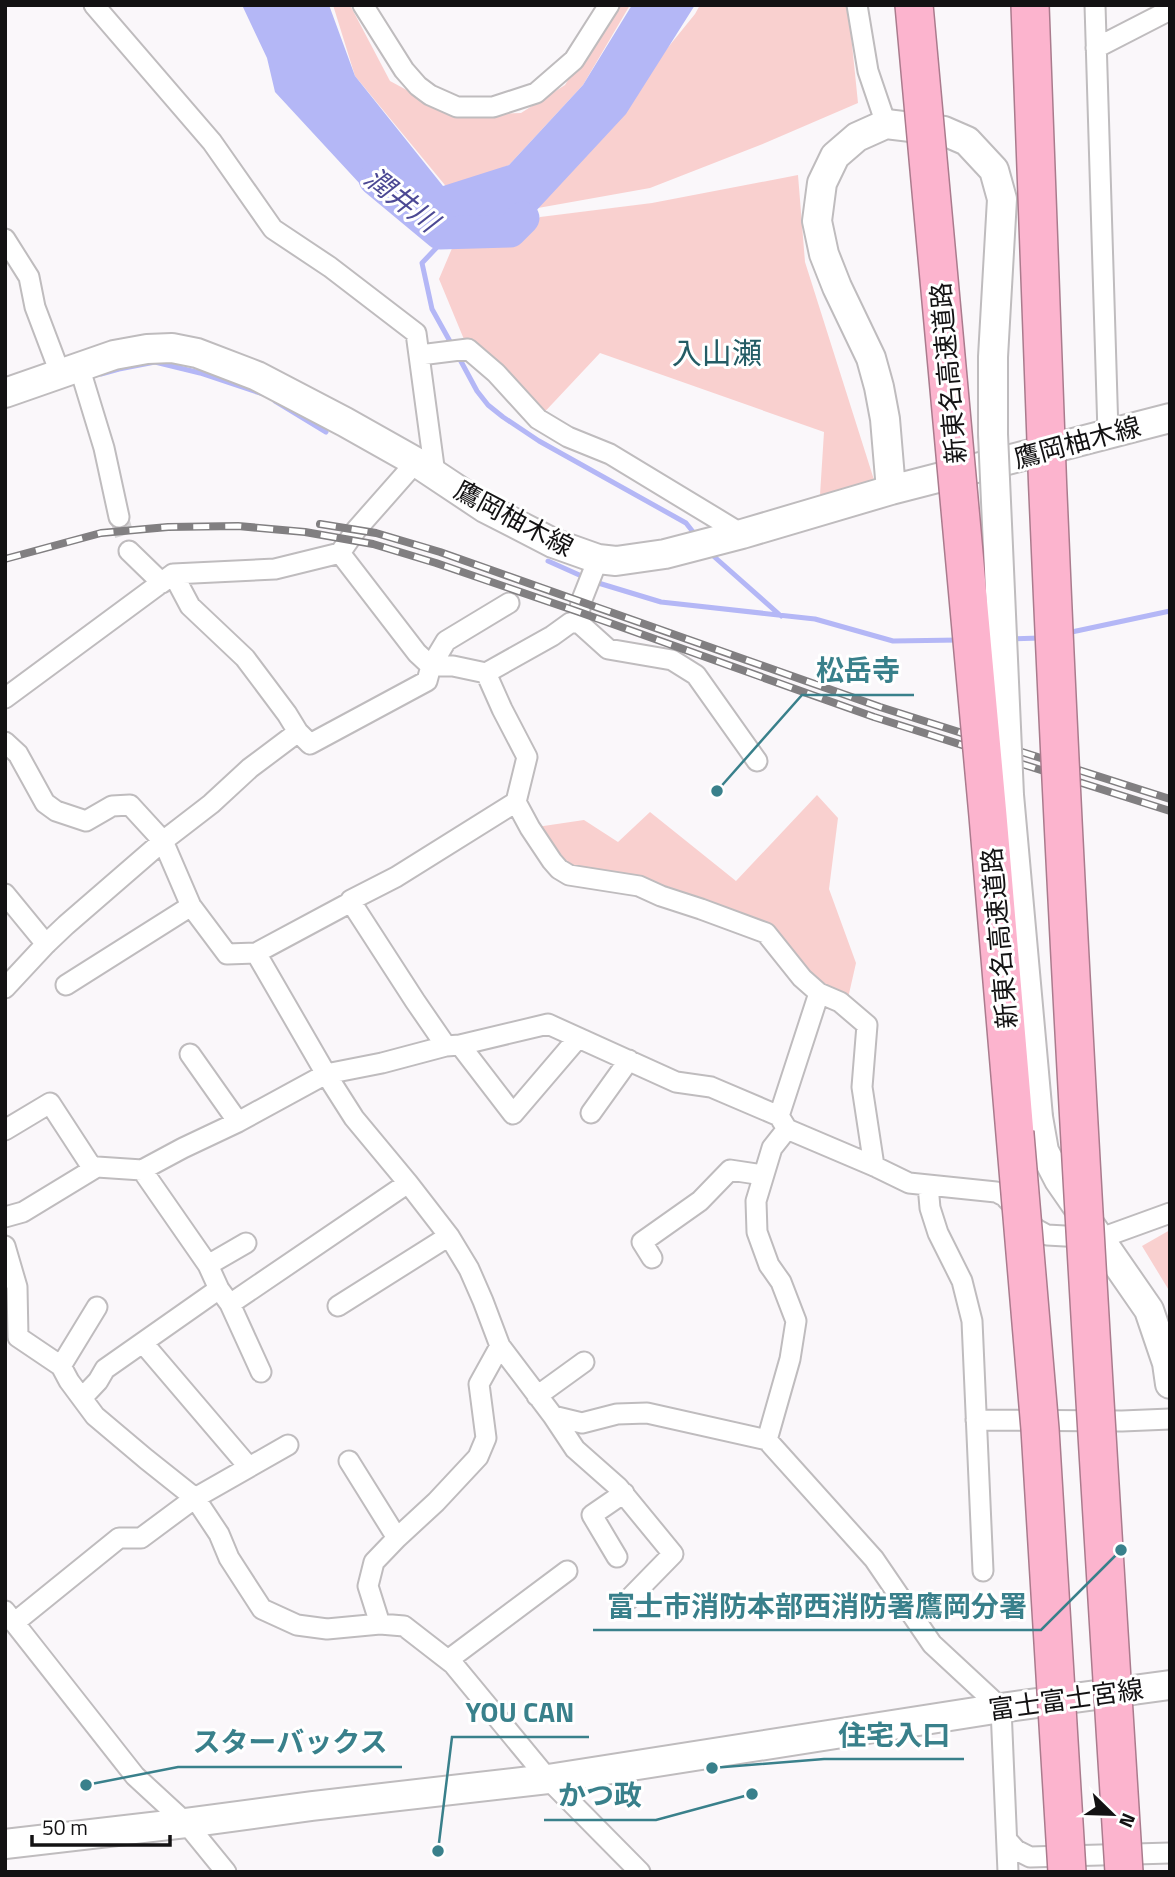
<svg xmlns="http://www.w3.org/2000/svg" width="1175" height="1877" font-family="'Titillium Web','Noto Sans JP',sans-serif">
<rect width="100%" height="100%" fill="#faf7fa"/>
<!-- green -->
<path fill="#f9d0cf" d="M333,5H350L390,81L453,115L521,113L565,85L613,5H630L583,85L509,165L449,190L355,76Z
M700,5H848L858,103L765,143L650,188L538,208L695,14Z
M798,175L805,262L875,483L820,495L824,432L600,353L538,419L468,349L439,279L453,246H512L540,217L652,203Z
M817,795L838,818L829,889L856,963L846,1007L766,933L559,869L530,828L584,820L618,842L650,812L736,881Z
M1170,1230V1292L1142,1246Z"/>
<!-- water -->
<path fill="#b4b7f6" d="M242,5H329L355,76L443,186L509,165L583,85L632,5H695L626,114L509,240L373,198L275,92L267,58Z"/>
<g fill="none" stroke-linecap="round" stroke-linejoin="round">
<!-- stream -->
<path stroke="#b4b7f6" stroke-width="5" d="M440,233V244L422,263L432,309L452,345
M457,354L477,391L488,405L503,417L539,441L686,523L697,537
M101,374L119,369L155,362L200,373L263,394
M275,401L326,432
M710,553L781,616
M548,561L586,578
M595,582L661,602L815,619L893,641L959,640
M1067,633L1170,611
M1011,639L1040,638"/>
<!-- river -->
<path stroke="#b4b7f6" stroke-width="33" d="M375,179L440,233L510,231L523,218"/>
<!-- street-tunnel -->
<path stroke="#d7d5d7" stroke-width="19" stroke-dasharray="19 10" stroke-linecap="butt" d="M119,517L129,551"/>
<!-- street casing -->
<g stroke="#bfbcbe" stroke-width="23">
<path id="street" d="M94,5L212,142L273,229L330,267L416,333L435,474
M363,5L404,70L418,86L430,95L457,107H493L536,93L574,60L609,5
M857,5L868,71L886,124
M1095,5L1108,433
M1096,48L1170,10
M5,239L29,277L35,307L60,373
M420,355L468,349L496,373L538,419L568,437L610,454L742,534
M79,366L104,448L119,517
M129,551L162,583
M340,553L356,530L416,462
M598,559L581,602L578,622L608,649L672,660L696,675L757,761
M173,574L190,606L245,658L287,714L298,732L310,744L427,681L431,666L446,641L509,603
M486,673L552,636L570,623L578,622
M5,698L173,574L275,569L340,553L417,653L431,666H453L486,673L502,709L527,757L516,802L530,828L552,861L559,869L569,875L639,886L661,896L701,909L766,933L802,978L819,993L840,1002L867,1025L862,1087L874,1166
M5,742L18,754L45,803L56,811L86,821L112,806L130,805L163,841L191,906L227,954L256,953L351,902V900L396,877L516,802
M5,894L46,944
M351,902L415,1001L446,1046
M256,953L326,1074L354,1118L408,1183L449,1236L469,1269L483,1301L500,1346L553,1416L575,1449L618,1487L673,1554L629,1599
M66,985L191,906
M5,988L46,944L66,925L163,841L211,804L250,768L298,732
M819,993L779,1116L787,1129L874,1166L909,1183L996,1192L1004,1196L1036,1229L1047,1235L1101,1238L1170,1213
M460,1045L513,1114L578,1038
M190,1054L238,1122
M591,1113L629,1060
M5,1130L50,1103L93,1169
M142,1170L208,1265L219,1289L230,1304L261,1372
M928,1185L930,1208L938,1233L962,1281L972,1321L983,1571
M5,1217L23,1212L97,1167L142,1170L183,1148L238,1122L326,1074L382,1063L446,1046L460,1045L548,1024L676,1082L711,1087L779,1116
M5,1246L17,1287L18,1337L61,1366L69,1381L95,1416L146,1459L195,1498L219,1534L229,1558L262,1609L297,1625L327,1629L380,1624L404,1626L453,1664L548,1779L640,1872
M652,1258L642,1242L700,1201L730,1170L763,1175
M208,1265L246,1243
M230,1304L408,1183
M338,1306L449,1236
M143,1343L248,1466
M61,1366L97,1307
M537,1396L584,1362
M82,1398L98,1381L105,1369L219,1289
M553,1416L582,1423L617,1414L647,1413L767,1440L874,1559L932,1644L1001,1708L1008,1872
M976,1420L1122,1421L1170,1419
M767,1440L790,1359L796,1321L781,1282L769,1265L757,1232L756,1201L772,1148L787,1129
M349,1461L397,1538
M617,1557L592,1515L624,1493
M5,1611L135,1776L186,1823L226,1872
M14,1623L119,1538H141L195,1498L288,1445
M380,1624L368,1586L374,1562L397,1538L436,1502L478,1457L486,1438L479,1384L500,1346
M448,1660L567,1571
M1007,1840L1016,1850L1030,1857L1170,1853"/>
</g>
<!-- secondary casing -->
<g stroke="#bfbcbe" stroke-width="32">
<path id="secondary" d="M5,393L114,355L147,349L172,348L197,353L257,376L345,422L416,462L485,508L553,543L598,559L616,561L665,554L742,534L891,490L1170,418
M891,490L885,419L879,387L871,358L837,287L824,254L817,221L822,183L835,156L857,137L886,124L944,131L967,141L994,170L1002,199L993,357V434
M1038,1117L1044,1151L1059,1180L1149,1310L1167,1363L1170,1384
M5,1844L186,1823L312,1806L548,1779L1001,1708L1170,1685"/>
</g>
<!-- street -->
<use href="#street" stroke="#fff" stroke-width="19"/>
<!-- secondary -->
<use href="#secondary" stroke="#fff" stroke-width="28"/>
<!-- rail casing -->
<g stroke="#817f81" stroke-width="8">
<path id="rail" d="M320,524L376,533L440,552L880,707L1170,799
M5,559L101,533L168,527L238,526L305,532L373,544L436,563L579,612L874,717L1170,811"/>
</g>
<!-- rail -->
<use href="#rail" stroke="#fff" stroke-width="5" stroke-dasharray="16" stroke-linecap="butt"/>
<!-- secondary-bridge casing -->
<g stroke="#bfbcbe" stroke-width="32" stroke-linecap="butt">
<path id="secondary-bridge" d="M993,434L1009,795L1038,1117"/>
</g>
<!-- highway-bridge casing -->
<g stroke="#aa7b8d" stroke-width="40" stroke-linecap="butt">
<path id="highway-bridge" d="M914,5L988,816L1040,1429L1067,1872
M1030,5C1037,184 1042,362 1050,540C1069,984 1096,1428 1124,1872"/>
</g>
<!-- secondary-bridge -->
<use href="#secondary-bridge" stroke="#fff" stroke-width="28"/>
<!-- highway-bridge -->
<use href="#highway-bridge" stroke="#fcb4ce" stroke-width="37"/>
</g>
<g text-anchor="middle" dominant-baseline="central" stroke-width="6" stroke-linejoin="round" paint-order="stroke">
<!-- street labels -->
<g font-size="26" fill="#131213" stroke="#fff">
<text transform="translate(948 373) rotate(-95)">新東名高速道路</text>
<text transform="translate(1077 442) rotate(-15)">鷹岡柚木線</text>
<text transform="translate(514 518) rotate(28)">鷹岡柚木線</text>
<text transform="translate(999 938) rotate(-95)">新東名高速道路</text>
<text transform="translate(1066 1699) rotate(-8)">富士富士宮線</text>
</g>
<!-- water labels -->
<g font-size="28" font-style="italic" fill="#4c4994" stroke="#fff">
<text transform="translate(402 199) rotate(38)">潤井川</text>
</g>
<!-- quarter labels -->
<g font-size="30" fill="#245c65" stroke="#fff">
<text x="717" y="353">入山瀬</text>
</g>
</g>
<!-- callouts -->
<path fill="none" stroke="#39808b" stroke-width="2.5" d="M717 791L802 695H914M1121 1550L1041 1630H593M438 1851L452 1737H589M712 1768L824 1759H964M86 1785L178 1767H402M752 1794L656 1820H544"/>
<g fill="#39808b" stroke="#fff" stroke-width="2.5">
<circle cx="717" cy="791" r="7"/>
<circle cx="1121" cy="1550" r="7"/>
<circle cx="438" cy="1851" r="7"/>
<circle cx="712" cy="1768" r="7"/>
<circle cx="86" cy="1785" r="7"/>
<circle cx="752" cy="1794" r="7"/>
</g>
<g font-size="28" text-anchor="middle" font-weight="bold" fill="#39808b" stroke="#fff" stroke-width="6" stroke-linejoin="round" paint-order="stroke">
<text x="858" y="680">松岳寺</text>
<text x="817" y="1616">富士市消防本部西消防署鷹岡分署</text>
<text x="520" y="1722">YOU CAN</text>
<text x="894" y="1745">住宅入口</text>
<text x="290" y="1752">スターバックス</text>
<text x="600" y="1805">かつ政</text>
</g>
<!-- border -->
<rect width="1175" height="1877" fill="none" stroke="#131213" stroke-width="14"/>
<!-- north arrow -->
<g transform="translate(1112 1814) rotate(113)" stroke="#ffffff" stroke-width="5" paint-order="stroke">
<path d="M0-5L12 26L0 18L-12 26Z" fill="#131213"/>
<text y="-10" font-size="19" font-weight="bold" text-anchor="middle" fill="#131213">N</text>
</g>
<!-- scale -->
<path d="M32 1835v10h138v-10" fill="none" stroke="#131213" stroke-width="3.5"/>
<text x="42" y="1835" font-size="21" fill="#131213" stroke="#ffffff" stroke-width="5" paint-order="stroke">50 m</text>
</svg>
